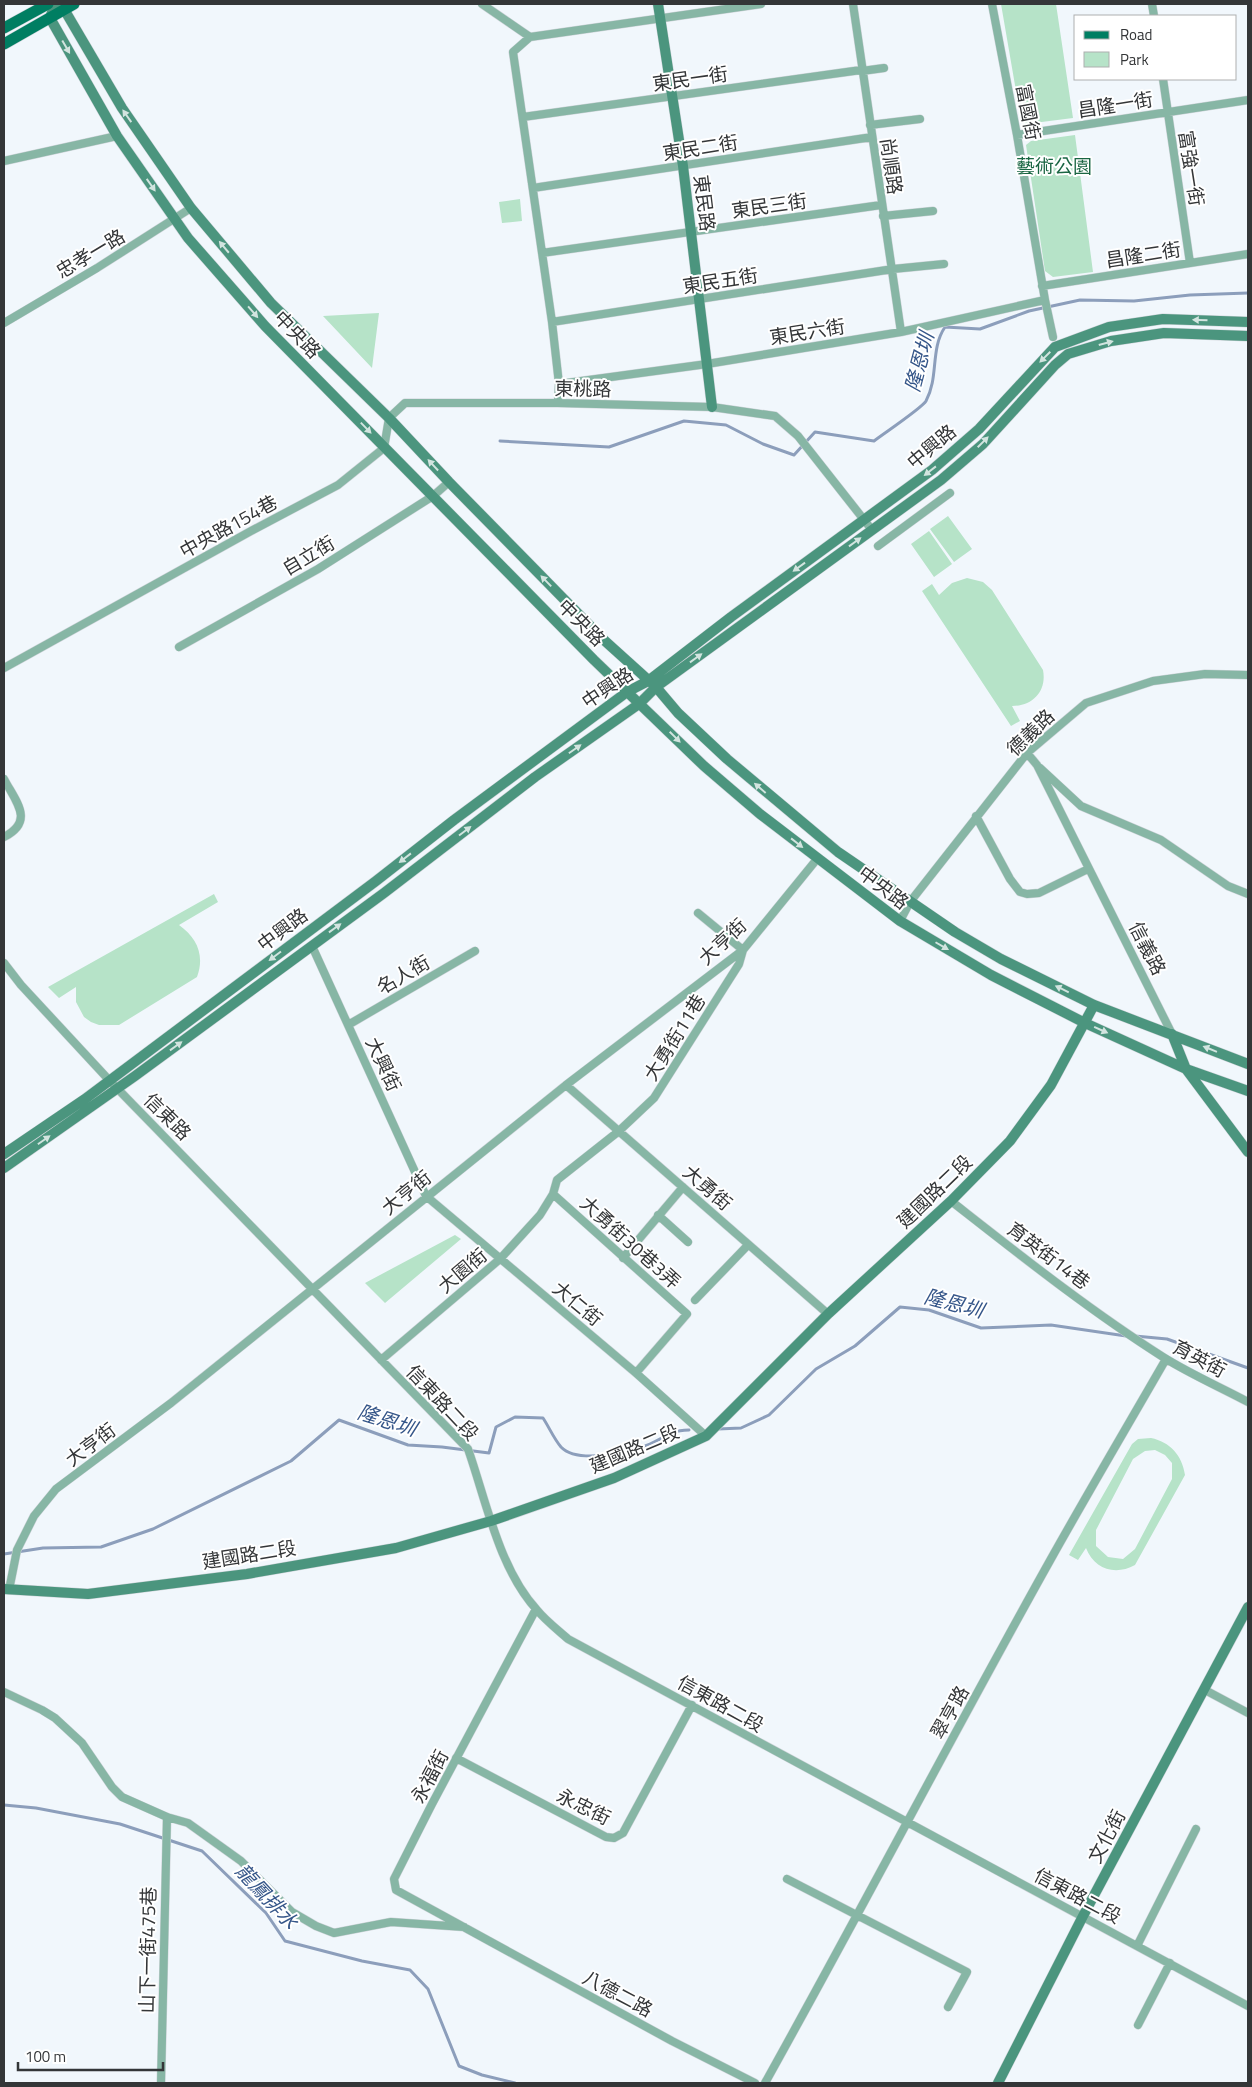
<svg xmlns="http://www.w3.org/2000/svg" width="1252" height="2087" font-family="'Titillium Web','Noto Sans TC',sans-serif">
<rect width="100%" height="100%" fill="#f1f7fc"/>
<!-- green -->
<path fill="#b6e3c8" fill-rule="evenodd" d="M1001,4H1056L1073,118L1026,124L1021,120Z
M1075,135L1093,272L1053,277L1045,271L1026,145L1031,141Z
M520,199L522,221L502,223L499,202Z
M379,313L372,368L323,316Z
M948,516L972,549L954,562L930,529Z
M929,531L952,564L934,577L911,544Z
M967,578L983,582L992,590L1043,670C1047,691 1033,706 1012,706L1020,721L1011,726L922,591L932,584L939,595L952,583Z
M214,894L218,902L179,925C197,938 205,955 197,977L119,1025H99L91,1022L84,1017L76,1002V987L59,998L48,987Z
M455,1235L461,1239L385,1303L365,1283Z
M1151,1438C1170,1442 1182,1455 1185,1475L1135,1565C1115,1576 1094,1569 1086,1548L1078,1560L1069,1555L1132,1444L1138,1439ZM1155,1450L1165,1455L1172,1463V1479L1135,1549L1123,1559L1108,1557L1096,1546V1530L1133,1459L1145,1451Z"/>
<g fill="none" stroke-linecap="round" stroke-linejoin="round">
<!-- stream -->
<path stroke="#8c9ebb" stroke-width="3" d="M500,441L609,447L684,421L726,425L763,444L794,455L815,432L874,441C883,434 922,408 926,401C939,377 930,349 945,327L980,329L1029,311L1080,300L1134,301L1190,295L1248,293
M1135,1336L1167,1339L1248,1368
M718,1429L741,1428L769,1415L816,1369L855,1346L900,1307L929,1310L981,1328L1051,1325L1126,1336
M4,1554L43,1548L101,1547L153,1529L291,1461L339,1420L408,1445L442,1447L489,1453L496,1427L515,1417L543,1418C549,1427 554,1439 561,1447C578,1465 635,1452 654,1442C672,1434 667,1431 689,1430
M4,1805L36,1808L120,1824L202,1851L266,1913L285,1941L362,1961L410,1970L428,1989L459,2066L482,2075L515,2083"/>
<!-- street casing -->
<g stroke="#cfd4d9" stroke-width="9">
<path id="street" d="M482,4L530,37L761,4
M853,4L901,332
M1152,4L1154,16
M530,37L513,52L552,322L559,384L558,403
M862,71L884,68
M1163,79L1190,263
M523,117L861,70
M870,125L920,119
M1017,135L1248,100
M4,161L117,136
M533,188L872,137
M883,216L933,211
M542,253L881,205
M1042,286L1248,254
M1045,300L1053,337
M552,322L893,269L944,264
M4,323L97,268L191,208
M559,384L707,364L901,332L1045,300L1017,135L992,4
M878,546L950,493
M179,647L318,569L433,496L449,482
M4,668L251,531L338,485L384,448L389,418L405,403H558L712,407L775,416L798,436L872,530
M1027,753L1037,765L1172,1034
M1040,768L1081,806L1161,840L1228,886L1248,894
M4,779C16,802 35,821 4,837
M976,816L1010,879L1020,892L1027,894L1039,893L1088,869
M900,921L910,902L1027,753L1086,703L1153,681L1205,674L1248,675
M312,946L426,1196L636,1373L706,1436
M4,963L21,985L109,1080L468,1449C486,1500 499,1569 537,1610C546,1621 558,1630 568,1639L1248,2006
M348,1025L475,951
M566,1085L828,1314
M553,1194L687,1314L636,1373
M951,1201C1020,1255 1089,1310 1163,1357C1190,1374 1220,1387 1248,1402
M658,1215L688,1242
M623,1258L683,1187
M695,1300L748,1245
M381,1360L500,1259L540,1215L553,1194L557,1180L619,1131L654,1098L739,964L743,950L698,913
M9,1590L17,1550L34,1516L56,1489L171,1403L566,1085L743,950L817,859
M536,1609L432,1804L394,1879L396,1890L672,2041L755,2083
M1205,1690L1248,1713
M4,1692L42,1710L55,1718L82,1743L112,1787L122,1797L167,1817L188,1823L241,1861L292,1912L316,1926L334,1933L391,1922L464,1927
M456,1758L606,1837L614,1838L623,1833L692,1705
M787,1879L967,1972L948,2007
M1137,1946L1196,1829
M1138,2025L1170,1963
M161,2083L167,1817
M765,2083C862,1909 954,1732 1052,1557C1089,1491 1128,1425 1166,1359"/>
</g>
<!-- secondary casing -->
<g stroke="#cfd4d9" stroke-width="11">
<path id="secondary" d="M55,4L50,18L117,136L188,238L265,326L594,660L704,766L760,814L900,921L991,975L1085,1023L1186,1069L1248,1091
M61,4L122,108L191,208L271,303L389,418L449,482L605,641L656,687L678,713L727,759L838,852L955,932L1001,959L1094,1005L1248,1064
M658,4L683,166L712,407
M1172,1034L1186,1069L1248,1152
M4,1154L85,1099L376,881L454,820L627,692L648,681L731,617L932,470L979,429L1055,347L1109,327L1163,319L1248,322
M4,1168L135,1076L384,893L535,777L639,704L656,687L941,480L983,444L1055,365L1068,354L1111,341L1164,333L1248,336
M4,1589L88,1594L247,1574L396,1548L491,1521L614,1478L706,1436L828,1314L951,1201L1010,1141L1051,1085L1094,1005
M998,2083L1083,1916L1248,1607"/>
</g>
<!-- primary casing -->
<g stroke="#cfd4d9" stroke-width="12">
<path id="primary" d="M4,28L48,4
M4,44L74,4"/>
</g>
<!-- street -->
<use href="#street" stroke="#87b6a5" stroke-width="8"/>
<!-- secondary -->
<use href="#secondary" stroke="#4b957e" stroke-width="10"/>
<!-- primary -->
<use href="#primary" stroke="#007e62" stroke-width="11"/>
</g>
<!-- one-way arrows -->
<defs><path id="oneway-solid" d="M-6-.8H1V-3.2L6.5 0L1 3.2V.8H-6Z" transform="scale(1.25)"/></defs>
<g fill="#d2e4df">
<use href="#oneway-solid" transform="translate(66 47) rotate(60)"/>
<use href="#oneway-solid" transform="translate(127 116) rotate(-125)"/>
<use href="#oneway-solid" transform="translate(151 185) rotate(55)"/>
<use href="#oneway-solid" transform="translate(224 247) rotate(-130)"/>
<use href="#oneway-solid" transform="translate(253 312) rotate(49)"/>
<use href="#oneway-solid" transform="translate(1200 320) rotate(-178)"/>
<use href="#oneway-solid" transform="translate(1106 343) rotate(-15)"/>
<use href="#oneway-solid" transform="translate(1045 357) rotate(135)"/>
<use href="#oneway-solid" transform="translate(366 428) rotate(46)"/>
<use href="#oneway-solid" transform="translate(983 442) rotate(-45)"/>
<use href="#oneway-solid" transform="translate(433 465) rotate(-133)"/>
<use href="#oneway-solid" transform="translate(930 471) rotate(142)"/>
<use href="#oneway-solid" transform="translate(855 542) rotate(-36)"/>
<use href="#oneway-solid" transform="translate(799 567) rotate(144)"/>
<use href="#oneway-solid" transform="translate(546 581) rotate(-134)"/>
<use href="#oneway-solid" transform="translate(696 658) rotate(-36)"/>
<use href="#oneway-solid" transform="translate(675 737) rotate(45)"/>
<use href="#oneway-solid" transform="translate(575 749) rotate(-35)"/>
<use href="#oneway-solid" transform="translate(760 788) rotate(-139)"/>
<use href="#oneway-solid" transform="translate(465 831) rotate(-37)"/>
<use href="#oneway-solid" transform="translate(797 843) rotate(38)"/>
<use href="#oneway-solid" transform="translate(405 858) rotate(142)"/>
<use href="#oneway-solid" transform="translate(335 928) rotate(-36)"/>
<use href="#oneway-solid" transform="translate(942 946) rotate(30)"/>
<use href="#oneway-solid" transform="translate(275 956) rotate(143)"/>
<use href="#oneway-solid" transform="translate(1062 989) rotate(-154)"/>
<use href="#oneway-solid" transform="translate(1101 1030) rotate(24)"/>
<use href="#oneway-solid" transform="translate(176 1046) rotate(-36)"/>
<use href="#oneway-solid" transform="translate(1210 1049) rotate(-158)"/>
<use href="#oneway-solid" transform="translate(44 1140) rotate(-35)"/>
</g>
<g text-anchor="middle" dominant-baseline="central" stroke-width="4" stroke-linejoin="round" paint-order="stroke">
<!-- street labels -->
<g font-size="19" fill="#343638" stroke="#fff">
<text transform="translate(690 78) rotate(-8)">東民一街</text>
<text transform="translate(1115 104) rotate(-9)">昌隆一街</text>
<text transform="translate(1029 112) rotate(79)">富國街</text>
<text transform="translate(700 147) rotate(-9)">東民二街</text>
<text transform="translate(892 166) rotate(82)">尚順路</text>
<text transform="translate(1192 168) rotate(81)">富強一街</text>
<text transform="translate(705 203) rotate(83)">東民路</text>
<text transform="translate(769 205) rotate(-8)">東民三街</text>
<text transform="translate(90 253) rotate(-31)">忠孝一路</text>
<text transform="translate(1143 254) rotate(-9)">昌隆二街</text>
<text transform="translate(720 280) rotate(-9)">東民五街</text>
<text transform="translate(807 331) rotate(-9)">東民六街</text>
<text transform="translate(298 334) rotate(46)">中央路</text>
<text transform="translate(583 388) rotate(1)">東桃路</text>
<text transform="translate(931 446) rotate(-40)">中興路</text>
<text transform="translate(228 526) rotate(-29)">中央路154巷</text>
<text transform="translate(308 555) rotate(-31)">自立街</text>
<text transform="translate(582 622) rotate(45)">中央路</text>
<text transform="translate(607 687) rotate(-34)">中興路</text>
<text transform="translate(1030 732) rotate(-44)">德義路</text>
<text transform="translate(884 887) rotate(37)">中央路</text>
<text transform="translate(282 929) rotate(-37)">中興路</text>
<text transform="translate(722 941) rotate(-43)">大亨街</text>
<text transform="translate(1148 948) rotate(63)">信義路</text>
<text transform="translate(403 974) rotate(-30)">名人街</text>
<text transform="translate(674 1037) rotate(-58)">大勇街11巷</text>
<text transform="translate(384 1064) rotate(65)">大興街</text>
<text transform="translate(168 1116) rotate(45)">信東路</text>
<text transform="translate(708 1187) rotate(41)">大勇街</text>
<text transform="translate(934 1191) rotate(-44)">建國路二段</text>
<text transform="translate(406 1192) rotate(-39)">大亨街</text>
<text transform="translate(631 1242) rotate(42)">大勇街30巷3弄</text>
<text transform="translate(1049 1255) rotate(37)">育英街14巷</text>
<text transform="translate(462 1270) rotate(-40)">大園街</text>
<text transform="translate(578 1303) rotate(40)">大仁街</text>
<text transform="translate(1200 1358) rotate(28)">育英街</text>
<text transform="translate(443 1402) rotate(47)">信東路二段</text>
<text transform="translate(90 1444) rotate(-37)">大亨街</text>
<text transform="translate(634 1448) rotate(-23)">建國路二段</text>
<text transform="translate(249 1554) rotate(-9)">建國路二段</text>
<text transform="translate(721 1703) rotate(29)">信東路二段</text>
<text transform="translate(949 1712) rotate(-61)">翠亨路</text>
<text transform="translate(429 1776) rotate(-62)">永福街</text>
<text transform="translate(584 1806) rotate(26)">永忠街</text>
<text transform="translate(1106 1836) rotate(-62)">文化街</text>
<text transform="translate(1078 1895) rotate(28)">信東路二段</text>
<text transform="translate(147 1950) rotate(-89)">山下一街475巷</text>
<text transform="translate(618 1993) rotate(28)">八德二路</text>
</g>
<!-- park labels -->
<g font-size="19" fill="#1a6643" stroke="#fff">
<text x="1054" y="165">藝術公園</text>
</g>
<!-- water labels -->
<g font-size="20" font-style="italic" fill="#355689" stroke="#fff">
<text transform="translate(919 362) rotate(-75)">隆恩圳</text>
<text transform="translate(954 1303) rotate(15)">隆恩圳</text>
<text transform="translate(387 1420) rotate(18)">隆恩圳</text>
<text transform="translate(267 1896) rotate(47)">龍鳳排水</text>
</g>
</g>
<!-- border -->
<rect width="1252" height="2087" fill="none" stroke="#343638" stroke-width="10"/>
<!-- legend -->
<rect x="1074" y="15" width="162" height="65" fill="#ffffff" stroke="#aeafaf"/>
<rect x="1084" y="31" width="25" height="8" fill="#007e62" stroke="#aeafaf"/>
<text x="1120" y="40" font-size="15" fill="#343638">Road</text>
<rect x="1084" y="52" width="25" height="15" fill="#b6e3c8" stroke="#aeafaf"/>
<text x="1120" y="65" font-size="15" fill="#343638">Park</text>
<!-- scale -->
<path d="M18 2062v8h145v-8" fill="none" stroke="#343638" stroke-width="2.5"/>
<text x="25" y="2062" font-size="15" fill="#343638" stroke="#ffffff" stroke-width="4" paint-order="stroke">100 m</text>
</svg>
